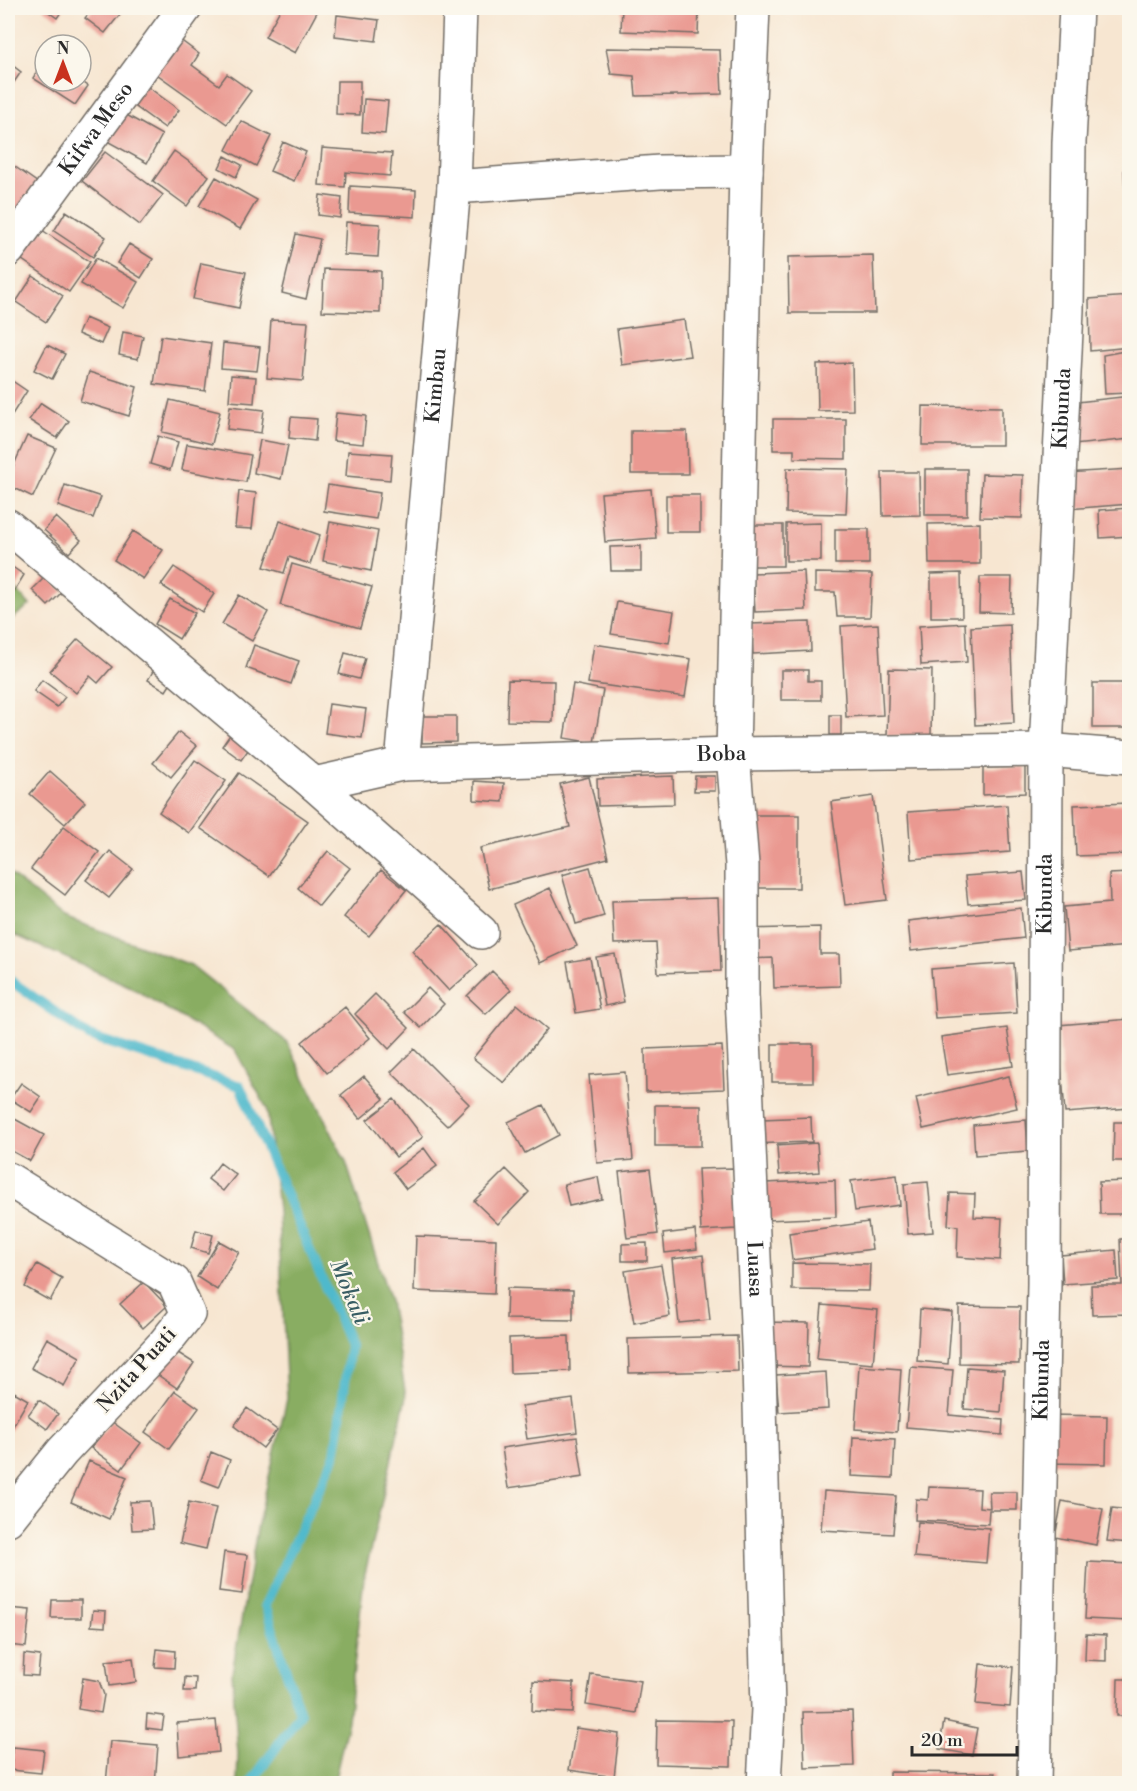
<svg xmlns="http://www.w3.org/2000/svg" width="1137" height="1791" font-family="'Libre Bodoni',serif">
<rect width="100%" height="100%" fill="#fbf7ec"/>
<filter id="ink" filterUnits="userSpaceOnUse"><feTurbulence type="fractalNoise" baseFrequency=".0167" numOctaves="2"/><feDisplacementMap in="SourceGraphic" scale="12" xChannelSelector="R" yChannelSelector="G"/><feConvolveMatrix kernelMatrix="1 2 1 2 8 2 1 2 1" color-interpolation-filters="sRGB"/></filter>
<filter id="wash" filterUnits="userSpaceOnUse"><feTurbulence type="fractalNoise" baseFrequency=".008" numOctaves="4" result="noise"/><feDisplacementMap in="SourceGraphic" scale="24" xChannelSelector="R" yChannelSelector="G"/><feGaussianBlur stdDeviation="1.35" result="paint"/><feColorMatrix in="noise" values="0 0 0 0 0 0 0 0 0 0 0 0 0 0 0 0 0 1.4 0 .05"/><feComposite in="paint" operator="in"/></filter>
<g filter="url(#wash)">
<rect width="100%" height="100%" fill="#f7e6d1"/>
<!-- forest -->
<path fill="#89ad62" stroke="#5a6c46" stroke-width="1.5" d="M8,581L30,605L8,622Z
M8,872L64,917L191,965L287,1042L346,1162L390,1301L406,1397L364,1578L348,1721L334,1783H237L238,1754L232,1673L258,1524L287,1399L278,1210L267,1109L235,1050L129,986L8,932Z"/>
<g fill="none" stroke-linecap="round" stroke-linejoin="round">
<!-- stream -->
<path stroke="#4fb9cc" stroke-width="10" d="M8,979L89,1036L240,1086L350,1345L335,1455L265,1605L300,1714L250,1784"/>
</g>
<g id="blocks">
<!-- building -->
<path fill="#ea9991" d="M43,8H64L57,18Z
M93,8H125L105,33L85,18Z
M281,8H309L317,12L295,53L265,37Z
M622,8H699L698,34L621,31Z
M337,15L379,20L376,41L335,36Z
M171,33L199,54L192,65L219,85L227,74L251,91L227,124L147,67Z
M606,48L720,50L722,94L636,96L634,76L611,74Z
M45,59V81H81L88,86L75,105L33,78Z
M8,62L21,72L8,91Z
M140,81L179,110L165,128L126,100Z
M337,81H360V115L336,114Z
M364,99L388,101L385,134L362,132Z
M123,113L162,135L147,163L107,141Z
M241,121L271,136L256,166L226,150Z
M283,142L306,152L294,181L270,171Z
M322,148L392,153L390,176L346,172L345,187L319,185Z
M174,151L209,176L187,206L153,181Z
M105,152L163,195L140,225L82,181Z
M225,156L242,165L236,177L219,168Z
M14,166L38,183L8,224V176Z
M1130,169V216H1126L1124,170Z
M216,177L257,200L240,229L199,206Z
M350,186L416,190L415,217L349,213Z
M320,195L342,198L340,218L318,215Z
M66,211L106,237L93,257L54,231Z
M346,222L380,224L378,257L344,255Z
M36,226L90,262L69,292L15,255Z
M296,234L320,239L306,299L282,293Z
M129,244L153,259L141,278L117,263Z
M873,255L875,313H789L788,257Z
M96,258L138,282L123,308L81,284Z
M201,263L246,272L239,308L193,299Z
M324,269L381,271L380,313L322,311Z
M33,276L63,296L46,322L16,302Z
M1130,296V347L1090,351L1089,299Z
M85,318L108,328L101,344L78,334Z
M271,320L308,322L303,381L267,378Z
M684,320L690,356L622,365L617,329Z
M123,332L143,336L138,359L119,355Z
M161,336L211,343L205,391L154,384Z
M223,343L260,347L257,371L221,368Z
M47,345L65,354L52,379L34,370Z
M1130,350V393L1105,394L1103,355Z
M852,363L853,410L818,411L817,364Z
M89,372L137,387L129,416L80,401Z
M231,375L256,377L254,403L229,401Z
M8,378L27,391L8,421Z
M1130,396V439L1074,445L1069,403Z
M170,400L220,412L212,444L162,432Z
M41,403L69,421L57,438L29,420Z
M230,406L264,410L261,433L227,429Z
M923,406L1002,407V445H922Z
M336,413L366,416L363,444L333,441Z
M291,417L317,419L315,441L289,438Z
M773,419H846V459L794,458V450H773Z
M631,431H687L688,474H631Z
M27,436L56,448L33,497L8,485V478Z
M158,436L178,442L170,470L150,464Z
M260,440L288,445L281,479L254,473Z
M187,444L251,455L246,482L182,470Z
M348,451L392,454L390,480L346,476Z
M787,468L848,469L846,514L786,513Z
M925,469H967V515H925Z
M1130,469V504L1068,509L1065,473Z
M882,472H919L920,515L883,516Z
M982,474L1023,475L1022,518L980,517Z
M65,485L101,497L93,518L58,506Z
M328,485L380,493L376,519L324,511Z
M651,489L656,538L605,542L601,493Z
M239,491L256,493L252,529L235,528Z
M666,495H700V532H666Z
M1130,508V536L1100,538L1099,510Z
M56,517L81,540L69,553L44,530Z
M280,521L320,535L310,564L289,557L284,573L264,567Z
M330,522L378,531L371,571L323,561Z
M821,523V561H786V524Z
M980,523V564H929L928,524Z
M744,525H783V566H744Z
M835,529H869V564H835Z
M133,531L163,550L143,579L114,560Z
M641,546V571H611L610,547Z
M8,564L24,575L8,601Z
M292,564L372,587L360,628L280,605Z
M174,567L214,594L202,612L161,585Z
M804,571L806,610L755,612L753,573Z
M815,573L872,574L870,617H837L835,592H815Z
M961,573L962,617H931V574Z
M47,575L63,591L48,606L32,590Z
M980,577H1012L1011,613L979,612Z
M239,595L268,612L252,641L222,624Z
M170,599L195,613L179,639L155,624Z
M617,602L674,611L669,643L611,634Z
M810,622L811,651L753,654L751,624Z
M965,623L967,662L921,665L919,626Z
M878,624L883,715L846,717L841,626Z
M1010,625L1014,723L975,725L971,627Z
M78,639L112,667L98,683L90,676L76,693L50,671Z
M594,644L691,659L685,697L588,683Z
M254,645L299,661L291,684L246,668Z
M345,653L365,658L359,679L339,674Z
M156,666L175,677L166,691L148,680Z
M889,669L932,670L931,737L887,736Z
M781,670H808V681H821V700H781Z
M42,680L65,697L57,707L34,691Z
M508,680L554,681L553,722L507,721Z
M1093,683H1126V728H1093Z
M573,684L603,690L594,743L564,738Z
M329,704L366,709L362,738L325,733Z
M830,715H841V735H830Z
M422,716H456V742L422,743Z
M179,732L197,746L171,777L153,763Z
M232,732L251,746L241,760L222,746Z
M195,760L226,781L189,833L159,812Z
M1025,767V793L983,795V768Z
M50,771L85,802L65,824L30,794Z
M239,773L308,821L269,876L200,828Z
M673,776L674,804L598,806L597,779Z
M695,776H715V791H694Z
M589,777L608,858L489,889L480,848L570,827L560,784Z
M474,781L504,783L503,802L474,800Z
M873,796L887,900L845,905L831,802Z
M1130,803V854L1076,856L1074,805Z
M1007,805L1010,852L911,859L908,812Z
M751,815H799V888H751Z
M64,826L99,852L65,895L31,869Z
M110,851L133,869L109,898L86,880Z
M328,851L350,868L319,906L298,888Z
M590,867L604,916L576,924L562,875Z
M381,870L406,890L369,936L344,917Z
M1023,872L1026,900L968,904L965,876Z
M1130,873V946L1068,951L1064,907L1110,903L1109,874Z
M550,888L577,946L540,963L513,905Z
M718,898L721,971L658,973L656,943L614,944L612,901Z
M1021,908L1024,938L911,951L908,921Z
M441,924L478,965L449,991L412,951Z
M820,927V954H839L840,986L774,988L773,958L747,959L746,929Z
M615,954L624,1002L605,1006L596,957Z
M590,958L600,1009L576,1013L567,962Z
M1014,963L1017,1013L935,1018L931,969Z
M492,971L511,990L486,1014L467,996Z
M428,988L444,1004L421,1028L404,1012Z
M375,994L409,1028L389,1049L355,1014Z
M517,1004L547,1029L504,1083L473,1058Z
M345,1007L370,1038L327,1073L302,1042Z
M1130,1019V1108L1065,1113L1058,1025Z
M1007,1028L1013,1066L947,1075L941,1037Z
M772,1044H813V1082H772Z
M722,1046L724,1089L646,1092L645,1049Z
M414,1049L469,1104L447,1126L391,1072Z
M625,1072L633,1160L597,1163L589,1075Z
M364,1076L384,1099L360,1119L341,1095Z
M1009,1076L1017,1108L923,1129L916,1098Z
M21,1083L41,1097L31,1112L10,1099Z
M394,1099L423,1137L396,1157L367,1120Z
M543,1105L559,1135L525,1153L508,1122Z
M655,1105H701V1146H655Z
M811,1117L812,1142L750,1144L762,1119Z
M13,1118L44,1135L30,1161L8,1149V1127Z
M1026,1120L1028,1151L975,1155L973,1125Z
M1114,1122H1130V1161H1113Z
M817,1143L819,1172L779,1175L777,1146Z
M424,1148L437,1166L406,1189L393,1172Z
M220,1163L236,1175L223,1191L208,1179Z
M734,1168L736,1229L701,1231L698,1169Z
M506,1169L529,1192L498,1224L474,1201Z
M650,1169L658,1234L627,1238L619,1172Z
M897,1175L900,1205L855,1211L851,1181Z
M598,1177L602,1199L569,1206L564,1184Z
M835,1180L836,1217L767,1220L765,1183Z
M1130,1181V1214H1100L1099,1182Z
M928,1182L933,1232L908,1234L904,1184Z
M950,1193L975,1194L974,1217L1002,1218L1000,1260L957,1257L958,1226L948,1225Z
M868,1222L872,1249L792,1260L789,1233Z
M196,1230L213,1235L208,1253L191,1248Z
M695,1230L697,1249L665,1253L663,1234Z
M416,1236L496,1239L494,1294L414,1291Z
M1120,1239H1130V1314L1092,1315L1091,1285H1122Z
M219,1241L239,1252L217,1290L197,1277Z
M647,1243V1261H622V1244Z
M1116,1250L1118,1280L1063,1284L1061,1255Z
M703,1255L710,1320L679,1323L672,1259Z
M792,1263L870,1264L869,1291L792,1290Z
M37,1264L62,1278L50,1301L25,1287Z
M661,1265L670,1316L634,1323L625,1271Z
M144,1282L167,1306L143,1328L120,1304Z
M507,1288L573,1290V1320L506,1319Z
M822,1305L878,1310L873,1364L817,1359Z
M959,1306L1020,1307L1019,1364L959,1363Z
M920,1309L952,1312L948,1364L917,1361Z
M764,1322L809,1323L808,1367L763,1366Z
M569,1336L570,1371L510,1373L509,1338Z
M737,1336L738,1371L629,1373L628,1339Z
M47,1338L80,1357L64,1386L31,1368Z
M175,1351L194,1363L177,1388L158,1375Z
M859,1366L901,1369L897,1432L855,1429Z
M911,1367L953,1370L949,1415L1003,1420L1002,1435L906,1427Z
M967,1367L1004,1370L1001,1412L964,1409Z
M826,1372L828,1409L779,1412L776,1375Z
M175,1391L199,1408L169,1449L145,1432Z
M14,1392L28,1400L10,1431L8,1430V1403Z
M573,1399L577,1432L527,1439L522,1406Z
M39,1400L58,1414L47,1429L28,1415Z
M247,1408L277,1430L263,1448L234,1426Z
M1048,1415L1107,1416L1106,1464L1047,1463Z
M111,1421L141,1443L121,1470L91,1448Z
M577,1437L583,1477L508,1488L502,1448Z
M853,1437L895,1439L893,1478L851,1476Z
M211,1452L230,1460L219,1487L201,1480Z
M89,1461L127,1477L109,1519L71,1502Z
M929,1487L980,1489L979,1507L990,1508L989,1492H1017V1510H989L988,1524L915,1520L916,1499L928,1500Z
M824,1491L896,1496L893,1534L821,1530Z
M150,1501L153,1529L132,1530L130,1502Z
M1062,1501L1103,1509L1096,1545L1055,1537Z
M189,1502L216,1508L206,1549L180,1543Z
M1112,1508L1130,1510V1543L1107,1541Z
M918,1522L989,1528L986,1563L914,1557Z
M224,1552L247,1555L242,1594L219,1591Z
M1088,1562L1130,1564L1129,1621L1085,1619Z
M52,1600H81V1618H51Z
M8,1608L30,1610L26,1647L8,1645Z
M93,1610L106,1611L105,1627L91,1626Z
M1086,1634L1106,1635V1661L1085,1660Z
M157,1649L175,1651L174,1668L155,1667Z
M24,1654L40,1656L38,1676L23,1675Z
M133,1658L136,1682L109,1686L106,1661Z
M980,1664L1013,1667L1010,1707L976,1704Z
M591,1674L641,1681L636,1713L586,1705Z
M185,1677L196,1678L195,1691H184Z
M83,1678L99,1681L104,1695L101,1713L78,1709Z
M1118,1679H1130V1716H1117Z
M533,1681L574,1683L573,1713L532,1711Z
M852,1711L854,1766L805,1768L803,1712Z
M147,1714L164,1716L162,1730L146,1728Z
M216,1720L219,1752L179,1756L177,1723Z
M657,1720L732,1721L731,1766L656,1764Z
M944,1721L977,1728L972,1755L939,1749Z
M576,1728L619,1734L614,1777L569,1770Z
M110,1741L158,1745L155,1784H106Z
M13,1747L44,1750L41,1773L11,1770Z
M889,1772L995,1773L994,1784H889Z"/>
</g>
</g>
<g filter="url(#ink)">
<use href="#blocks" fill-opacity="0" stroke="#726c65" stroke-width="1.5"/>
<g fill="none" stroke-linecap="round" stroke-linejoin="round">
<!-- minor casing -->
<g stroke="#726c65" stroke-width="36">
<g id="minor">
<path id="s1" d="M753,8L746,171L733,754L742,865V995L759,1366L768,1709L764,1784"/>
<path d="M454,187L660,172L746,171"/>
<path id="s2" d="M8,250L185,8"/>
<path d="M8,526L314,784L481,932"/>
<path id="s3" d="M402,764L454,187L460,8"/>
<path id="s4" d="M314,784L402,764L733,754L1046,750L1130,757"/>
<path d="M8,1179L174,1282L188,1314L164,1344L62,1452L8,1519"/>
<path id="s5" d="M1034,1784L1044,1284L1046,750L1067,310L1069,142L1076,8"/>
</g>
</g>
<!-- minor -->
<use href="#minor" stroke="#fff" stroke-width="33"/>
</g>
</g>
<g text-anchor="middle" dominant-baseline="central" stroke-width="4.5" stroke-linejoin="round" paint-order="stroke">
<!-- street labels -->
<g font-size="21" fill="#2b2b2b" stroke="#fbf7ec">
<text stroke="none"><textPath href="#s2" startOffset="150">Kifwa Meso</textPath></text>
<text stroke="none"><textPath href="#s3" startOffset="380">Kimbau</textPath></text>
<text stroke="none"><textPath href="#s5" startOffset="1376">Kibunda</textPath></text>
<text stroke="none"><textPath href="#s4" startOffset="410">Boba</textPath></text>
<text stroke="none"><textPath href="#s5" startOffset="890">Kibunda</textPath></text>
<text stroke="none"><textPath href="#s1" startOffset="1262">Luasa</textPath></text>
<text transform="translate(137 1370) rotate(-48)">Nzita Puati</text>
<text stroke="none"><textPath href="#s5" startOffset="404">Kibunda</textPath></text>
</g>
<!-- water labels -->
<g font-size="22" font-style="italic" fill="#385d63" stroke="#fbf7ec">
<text transform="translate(349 1292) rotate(67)">Mokali</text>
</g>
</g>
<!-- margin -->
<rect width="1137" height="1791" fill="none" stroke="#fbf7ec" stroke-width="30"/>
<!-- north arrow -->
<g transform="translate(63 63)"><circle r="28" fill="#fbf7ec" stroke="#a8a59f" stroke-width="1.5"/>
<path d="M0-4.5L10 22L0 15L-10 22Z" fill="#c8321e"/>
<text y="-9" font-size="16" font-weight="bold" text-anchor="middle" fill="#2b2b2b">N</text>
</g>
<!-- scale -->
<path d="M912 1746v9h105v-9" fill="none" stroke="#2b2b2b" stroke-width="3"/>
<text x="921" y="1746" font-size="18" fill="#2b2b2b" stroke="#fbf7ec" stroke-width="4.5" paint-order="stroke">20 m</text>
</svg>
